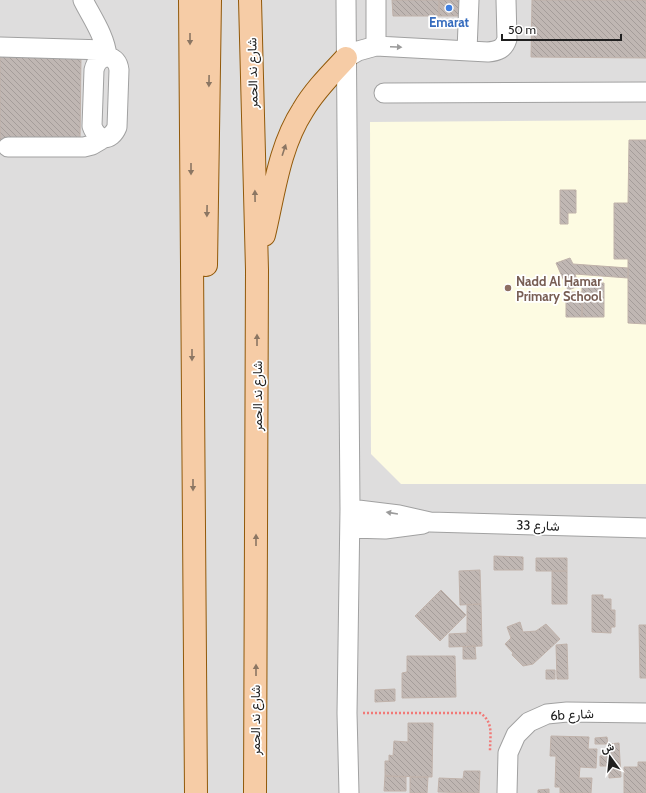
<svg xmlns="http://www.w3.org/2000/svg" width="646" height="793" font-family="Cabin,Vazirmatn,sans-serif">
<defs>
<pattern id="building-back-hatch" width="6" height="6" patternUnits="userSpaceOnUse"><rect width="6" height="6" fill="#c0b7b3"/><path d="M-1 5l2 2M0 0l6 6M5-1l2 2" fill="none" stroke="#a59d9a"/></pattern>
</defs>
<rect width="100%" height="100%" fill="#f0ece7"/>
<!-- residential -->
<path fill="#dedddd" d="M0,0H646V793H0Z"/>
<!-- education -->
<path fill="#fdfbe2" d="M646,120V484H401L371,454L370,122Z"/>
<!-- building -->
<path fill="url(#building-back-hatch)" stroke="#c0b2aa" d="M392,0H439V16H393Z
M439,0H459V16H439Z
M532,0H646V58L531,57Z
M0,54L81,55L80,143L0,142Z
M629,140H646V324L628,323V259H614V203H628Z
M560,190H576V213H568V224H560Z
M570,258L573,264L628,268V278L575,274L579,286L568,290L556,263Z
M604,283V317H582V284Z
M566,292H582V317H566Z
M494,556L523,557V570H494Z
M536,558H567V571H536Z
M480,570L481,604L460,605L459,571Z
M552,571H567V604H552Z
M441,590L466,615L440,641L415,616Z
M592,595H603V599H611V610H615V627H611V633L592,632Z
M481,604L482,646L449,647V634L467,633V605Z
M520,622L523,632L536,631L546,624L560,639L533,664L523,666L512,655L513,653L505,644L511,638L507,627Z
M639,625H646V678H640Z
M567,644L568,679H557L556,645Z
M475,646L476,659H463V647Z
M407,656H455L456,697L402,698V673L407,672Z
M546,670H555V679H546Z
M395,689V701L375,702V690Z
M408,723H433L432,777L385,776V761H389V755L393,756L394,741L408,742Z
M551,736L589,737L588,749H597L596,768L580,767L579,778H592L591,793H560V787H555L556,756H550Z
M607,737L608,744H595V738Z
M619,743L621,777L609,778L608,744Z
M608,755L609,766H600V756Z
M638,762H646V793H624V767H638Z
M464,771H480L479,793L438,792L439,778L463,779Z
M385,776L406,777V791H384Z
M410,777H428L427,793H410Z
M549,789V793H538V790Z"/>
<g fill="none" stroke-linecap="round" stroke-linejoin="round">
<!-- minor casing -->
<g stroke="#a1a1a1" stroke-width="21">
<path id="minor" d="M83,0C92,18 105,36 107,56
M346,0L350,509L347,713L349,793
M376,0V46
M0,47L106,50
M467,51L469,0
M107,56C115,59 118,62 119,70L117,127C111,142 97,141 92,126L94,70C96,62 99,59 107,56Z
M346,58L358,51L376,46L488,52C498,51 504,49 507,39L506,0
M384,93L646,92
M8,147H84L92,145L104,138
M350,509L399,515L430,522L646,528
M350,528L385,529L423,524
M507,793L508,753L516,735L529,722L547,714L567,712L646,713"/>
</g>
<!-- major casing -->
<g stroke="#91590a" stroke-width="24">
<path id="major" d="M190,0L196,793
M250,0L257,270L255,793
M264,235C274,193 279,147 303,110C314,91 331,74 346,58
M206,265L210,0"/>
</g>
<!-- path -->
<path stroke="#f17977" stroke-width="2.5" stroke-dasharray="2 2" stroke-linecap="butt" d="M363,713H480C494,722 490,735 490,751"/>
<!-- minor -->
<use href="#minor" stroke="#fff" stroke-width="19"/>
<!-- major -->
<use href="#major" stroke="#f6cca6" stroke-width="22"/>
</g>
<!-- one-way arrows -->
<defs><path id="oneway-solid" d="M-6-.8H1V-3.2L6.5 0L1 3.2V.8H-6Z"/></defs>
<g fill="#8b7663">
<use href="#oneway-solid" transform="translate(190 39) rotate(90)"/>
<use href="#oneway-solid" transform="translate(209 81) rotate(91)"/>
<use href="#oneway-solid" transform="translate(284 150) rotate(-72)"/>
<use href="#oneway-solid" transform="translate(191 169) rotate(90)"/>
<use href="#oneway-solid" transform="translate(255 196) rotate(-91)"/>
<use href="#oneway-solid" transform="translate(207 211) rotate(91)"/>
<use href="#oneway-solid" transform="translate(257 340) rotate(-90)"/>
<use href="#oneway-solid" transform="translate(192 355) rotate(90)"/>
<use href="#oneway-solid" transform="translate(193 485) rotate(90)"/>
<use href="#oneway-solid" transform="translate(256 540) rotate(-90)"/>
<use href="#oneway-solid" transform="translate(256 670) rotate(-90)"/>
</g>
<g fill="#9b9b9b">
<use href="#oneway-solid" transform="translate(396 47) rotate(3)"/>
<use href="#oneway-solid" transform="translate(392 513) rotate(-171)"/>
</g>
<!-- markers -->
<circle fill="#3f7fe0" stroke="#fff" stroke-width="1.5" cx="449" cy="8" r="4"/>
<circle fill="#8d6e63" stroke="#fff" stroke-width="1.5" cx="508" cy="288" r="4"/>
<g text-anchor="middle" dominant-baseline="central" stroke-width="3.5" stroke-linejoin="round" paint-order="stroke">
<!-- shop labels -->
<g font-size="13" font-weight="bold" fill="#366cbe" stroke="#fff">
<text x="449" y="22">Emarat</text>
</g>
<!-- street labels -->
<g font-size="13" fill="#202020" stroke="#fff">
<text transform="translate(252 73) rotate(-91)">شارع ند الحمر</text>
<text transform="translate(257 396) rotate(-90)">شارع ند الحمر</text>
<text transform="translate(538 525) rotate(2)">شارع 33</text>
<text transform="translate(572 714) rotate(-3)">6b شارع</text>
<text transform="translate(255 720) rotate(-90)">شارع ند الحمر</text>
</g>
<!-- education labels -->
<g font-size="13" font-weight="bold" fill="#785e54" stroke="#fff" text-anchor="start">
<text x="516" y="281">Nadd Al Hamar<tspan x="516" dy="15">Primary School</tspan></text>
</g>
</g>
<!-- north arrow -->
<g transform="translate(610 757) rotate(345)" stroke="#ffffff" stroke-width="3" paint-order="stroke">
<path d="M0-3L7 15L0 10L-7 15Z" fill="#202020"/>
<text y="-6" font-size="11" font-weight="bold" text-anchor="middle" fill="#202020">ش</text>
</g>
<!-- scale -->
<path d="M502 34v6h119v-6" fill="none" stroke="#202020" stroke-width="2"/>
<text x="508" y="34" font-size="12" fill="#202020" stroke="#ffffff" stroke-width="3" paint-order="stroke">50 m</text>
</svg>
